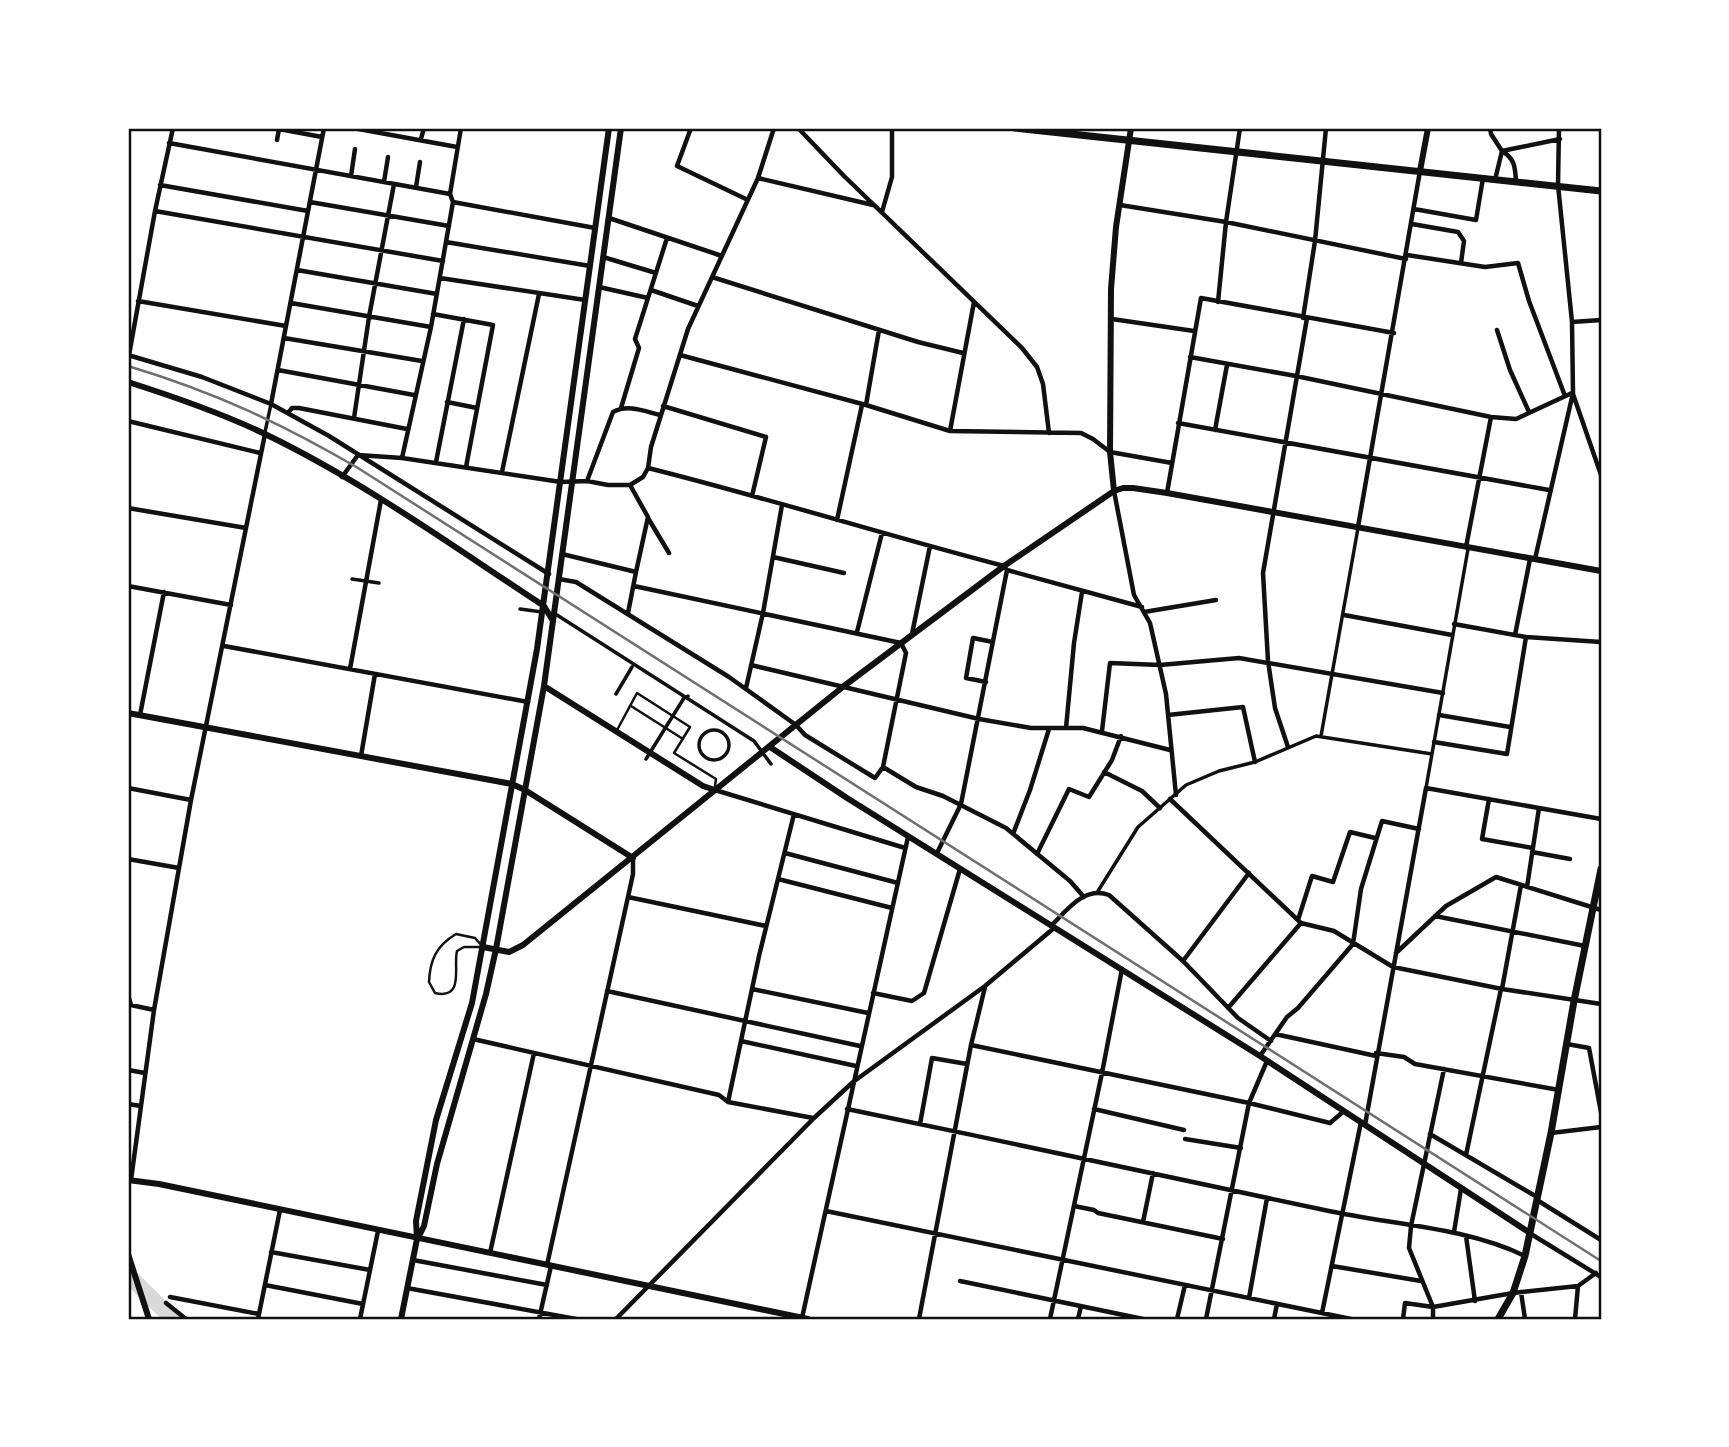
<svg xmlns="http://www.w3.org/2000/svg" width="1729" height="1447" font-family="'Space Grotesk',sans-serif">
<rect width="100%" height="100%" fill="#fff"/>
<g fill="none" stroke-linecap="round" stroke-linejoin="round">
<!-- river -->
<path stroke="#d9d9d9" stroke-width="16" d="M128,1275L173,1319"/>
<!-- service -->
<path stroke="#111" stroke-width="2.5" d="M631,706L683,739
M616,732L637,693L690,727L674,753L716,779L715,786
M456,934L475,938L483,947H464L457,951C453,966 465,1000 435,993L429,982C430,960 436,946 456,934Z"/>
<!-- pedestrian -->
<path stroke="#111" stroke-width="3.5" d="M265,432L271,404
M352,579L379,583
M520,609L542,612
M553,614L557,615L754,741L771,764
M616,694L632,667
M699 745a15 15 0 1 1 30 0a15 15 0 1 1-30 0Z
M1321,736L1358,528
M646,759L684,698L688,696
M1426,788L1468,549
M1098,891L1138,827L1186,785L1219,771L1255,762L1316,736L1432,754"/>
<!-- minor -->
<path stroke="#111" stroke-width="4.5" d="M353,128L457,147
M691,128L677,166L748,200
M798,128L844,176L1022,348L1037,367L1043,384L1049,433
M1490,128L1491,134L1502,151L1560,139
M279,129L322,137
M421,139L424,128
M277,140L279,129
M169,143L450,194
M351,176L355,149
M758,178L873,205
M1495,180L1502,151C1515,159 1515,167 1516,181
M384,182L388,157
M160,185L308,211
M416,187L420,162
M310,202L449,226
M453,202L595,228
M1120,205L1226,222L1406,259
M1414,209L1476,220L1483,178
M155,211L443,261
M882,212L892,177V128
M609,218L722,256
M1412,224L1458,232L1464,241L1461,263
M446,242L590,266
M1407,255L1485,267L1518,263L1529,301L1565,396
M603,257L656,273
M297,270L437,294
M712,277L918,342L963,353
M440,278L585,300
M599,287L648,298
M651,290L698,306
M138,301L286,326
M1218,302L1226,222L1240,128
M291,303L431,327
M433,314L493,325L466,467
M1303,318L1315,241L1326,128
M1112,319L1194,331
M1572,322L1601,320
M1497,330L1510,370L1529,412
M284,338L422,361
M128,355L202,377L271,404L329,436L549,574
M129,355L155,211L173,128
M680,355L866,405L950,431L1081,433L1093,439L1110,452L1172,463
M1190,357L1296,376L1491,417L1516,419L1572,393
M278,370L414,395
M1573,394L1601,475
M447,402L477,408
M271,404L324,128
M866,405L879,330
M663,406L766,437L752,496
M621,408L639,348L635,339L667,238
M288,413L292,408H299L407,429
M354,418L369,317L394,184
M128,421L260,453
M1178,423L1549,490
M1215,430L1227,365
M950,431L974,302
M402,458L431,327L453,202L450,194L461,128
M436,462L464,319
M648,468C768,498 885,535 1004,566L1007,570L1142,607
M502,472L539,294
M342,477L358,455L402,458L561,482L587,481L608,485H630L643,477L648,468L651,447L688,329L758,178L774,128
M587,481L613,412C628,404 644,411 660,415
M630,485L648,517L636,572
M1114,491L1134,595L1150,623L1166,694L1176,795
M1167,493L1201,298L1394,333
M128,508L246,528
M648,518L669,553
M837,520L862,405
M1358,527L1420,171
M1466,547L1491,417
M562,554L636,572L628,613
M773,557L844,573
M1535,559L1573,393L1572,322L1558,185L1559,128
M559,579L576,582L729,677L796,725L805,735L875,778L883,767L906,653L901,643L634,586
M128,586L231,605
M1144,612L1216,600
M1344,615L1452,635
M1454,624L1526,637L1601,642
M857,632L882,533
M912,634L930,546
M1515,635L1530,559
M224,646L528,702
M751,665L979,719L1031,728H1083L1170,750
M350,669L381,500
M986,682L966,678L973,638L993,642
M746,688L763,613L782,505
M140,715L164,592
M1168,715L1243,707L1255,762
M1439,715L1510,727
M1066,728L1074,643L1082,592
M1102,731L1110,663L1160,665L1239,658L1443,693
M1434,742L1507,754L1526,637
M1288,747L1275,708L1268,661L1263,573L1307,318
M361,756L375,674
M883,767L916,787L943,796L1006,828L1070,881L1084,897
M1104,772L1142,791L1160,808
M128,788L191,800
M715,790L905,848
M1170,799L1301,923L1334,931L1393,967L1502,989L1601,1004
M1489,799L1482,839L1533,848
M1013,834L1030,790L1049,729
M1532,852L1570,859
M785,853L898,883
M937,853L961,804L1007,570
M1037,854L1069,789L1089,797L1112,760L1121,736
M128,859L179,868
M778,879L892,908
M1527,887L1539,808
M628,897L766,926
M1435,916L1585,946
M1298,920L1312,876L1333,882L1350,832L1375,838
M1051,926C1067,910 1084,886 1109,895L1183,961L1238,1018L1271,1041
M1396,953L1446,906L1496,877L1601,910
M1183,961L1249,873
M752,989L868,1013
M1502,989L1521,885
M607,991L860,1046
M873,993L912,1001L924,993L960,869
M128,995L131,1005L154,1010
M1228,1008L1301,923
M1275,1034L1376,1056
M473,1039L719,1095L728,1102L813,1118
M741,1041L856,1066
M1567,1044L1589,1048L1601,1112
M971,1045L1249,1103L1330,1123L1344,1111
M1376,1053L1404,1057L1415,1064L1559,1090
M1260,1056L1287,1017L1298,1008L1353,944L1361,889L1382,821L1419,829
M128,1070L145,1073
M728,1102L759,956L794,814
M128,1104L141,1106
M847,1109C1008,1142 1169,1177 1329,1211C1394,1225 1465,1227 1525,1256
M1094,1109L1184,1130
M920,1124L932,1058L967,1064
M1365,1125L1426,788L1601,819
M1551,1133L1601,1127
M1430,1134L1537,1197
M1185,1139L1241,1148
M1466,1155L1501,989
M131,1180L154,1010L191,800L265,434
M1537,1200L1601,1240
M1074,1206L1094,1210L1098,1213L1223,1239
M826,1211L1351,1319
M1143,1222L1153,1173
M1454,1232L1461,1189
M1531,1234L1601,1277
M1466,1236L1475,1301
M271,1252L370,1270
M490,1253L534,1053
M413,1260L547,1285
M547,1265L628,897L633,874V858
M1332,1266L1421,1281
M960,1281L1143,1319
M265,1285L363,1304
M407,1288L576,1319
M1521,1292L1525,1319
M170,1297L259,1314
M1249,1298L1267,1198
M166,1303L186,1319
M1322,1313L1361,1122
M802,1318L908,837
M258,1319L280,1210
M360,1319L378,1231
M539,1319L551,1266
M616,1319L814,1118L853,1082L985,986L1054,928
M919,1319L971,1045L985,987
M1050,1319L1102,1073L1122,969
M1078,1319L1081,1306
M1177,1319L1185,1285
M1206,1319L1249,1103L1267,1061
M1274,1319L1277,1304
M1403,1319L1405,1303L1433,1307L1513,1293L1578,1286
M1433,1319V1307L1409,1248L1411,1226L1444,1069
M1575,1319L1578,1286L1596,1273"/>
<!-- tertiary -->
<path stroke="#111" stroke-width="6" d="M128,382C175,397 222,413 267,435C364,482 454,547 544,606L553,621
M1114,491L1110,452L1111,289L1116,227L1131,128
M544,686L703,786L715,790
M128,713L512,784L525,790L633,858
M770,747L847,798L1260,1056L1530,1233
M483,947L509,952L523,945L844,686L1004,566L1114,491L1123,488H1133L1167,493L1601,571
M128,1180L159,1184L808,1319
M418,1238L424,1226L437,1164L486,994L496,949L544,686L621,128
M401,1319L417,1239L416,1221L436,1120L472,1003L537,649L609,128"/>
<!-- secondary -->
<path stroke="#111" stroke-width="6" d="M1420,171L1428,128
M128,1254L149,1319"/>
<!-- primary -->
<path stroke="#111" stroke-width="7" d="M1015,128L1601,191
M1498,1319L1513,1293L1525,1256L1551,1133L1574,1001L1601,869"/>
<!-- rail -->
<path stroke="#707070" stroke-width="2.5" d="M128,366C214,392 281,423 358,468L1601,1261"/>
</g>
<!-- border -->
<rect width="1729" height="1447" fill="none" stroke="#ffffff" stroke-width="259"/>
<rect x="130" y="130" width="1470" height="1188" fill="none" stroke="#111" stroke-width="2.5"/>
</svg>
